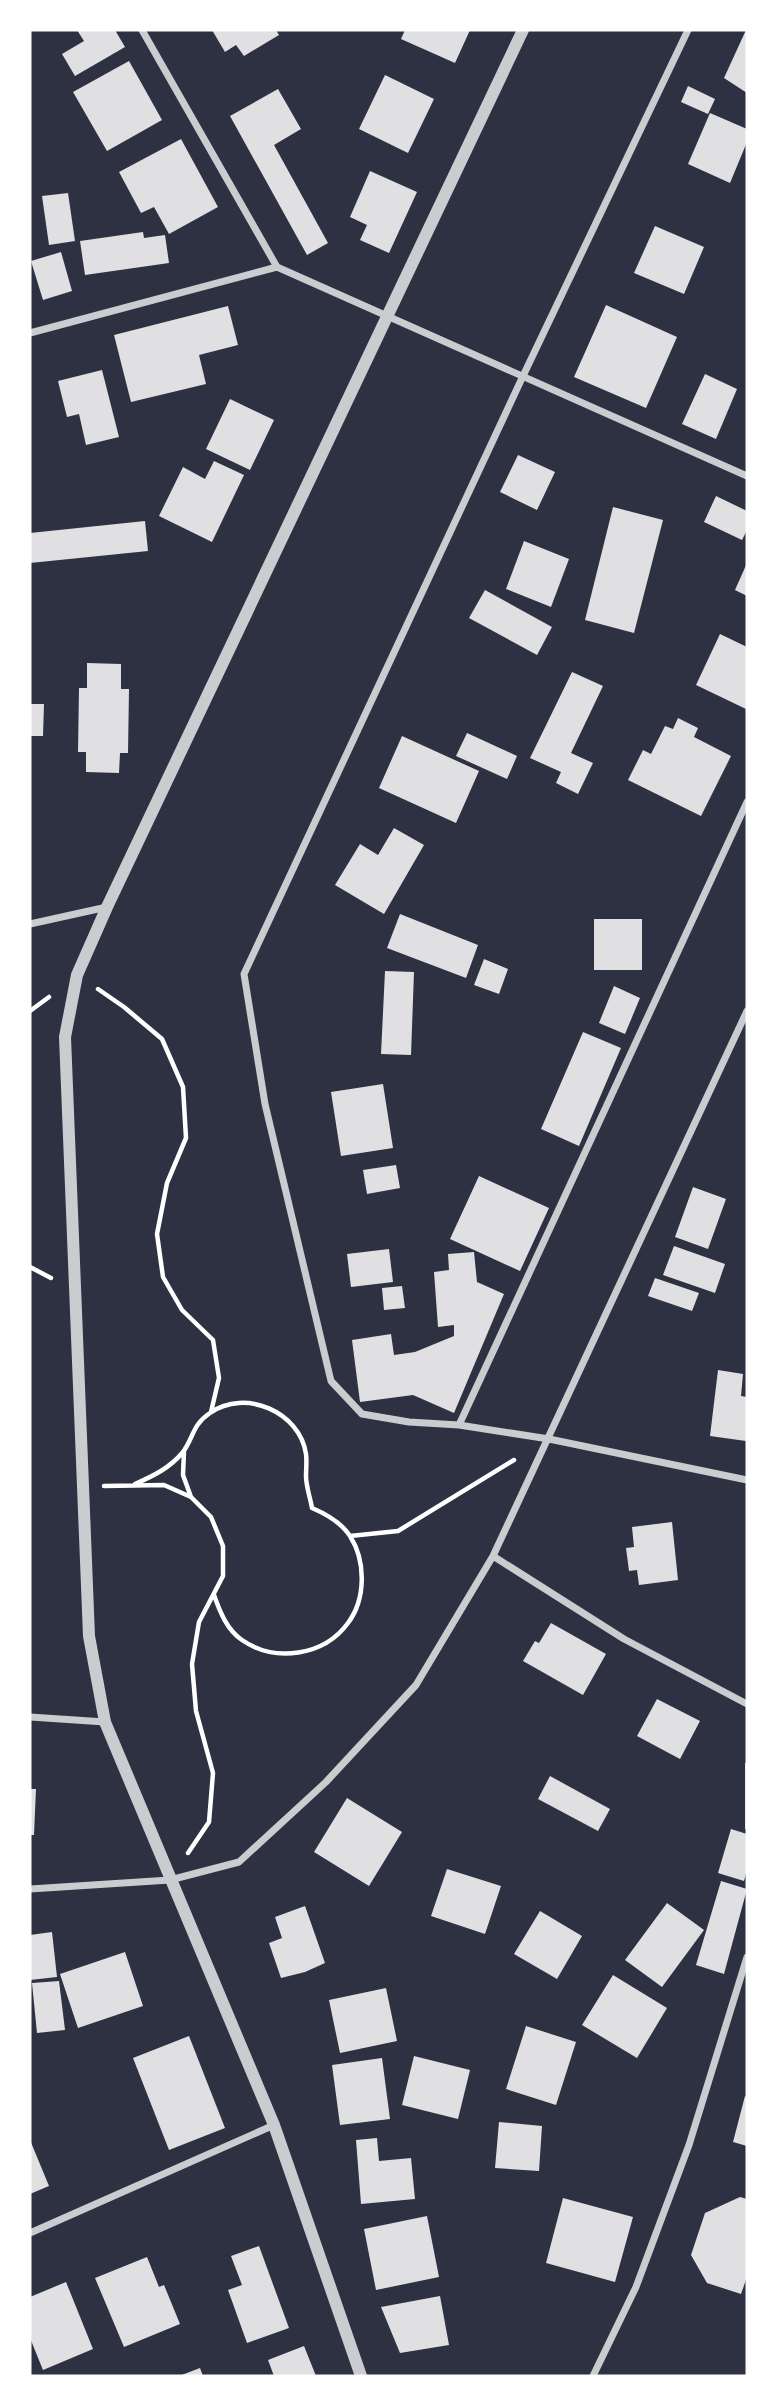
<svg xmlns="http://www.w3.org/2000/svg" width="777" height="2406" font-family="Inter,sans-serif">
<rect width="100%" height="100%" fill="#2d3142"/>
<!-- building -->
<path fill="#e0e0e3" d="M77,30H115L125,47L75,76L62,54L84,41Z
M212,30H276L279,35L244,56L236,45L225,52Z
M405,30H470L455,63L401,39Z
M746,30H747V93L724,78Z
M129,61L162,120L107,151L73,92Z
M385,75L434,99L408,153L359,129Z
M688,86L715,99L708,114L681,102Z
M278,89L301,129L274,145L328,243L307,255L230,116Z
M710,113L747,129V142L730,183L688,164Z
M181,139L218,207L169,234L154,207L141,213L119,172Z
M370,171L417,192L389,253L360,240L367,225L350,217Z
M68,193L75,241L49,245L42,196Z
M655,226L704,247L684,294L634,273Z
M143,232L144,238L165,235L169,263L85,275L80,241Z
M61,252L72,291L43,300L31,261Z
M606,305L677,337L646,408L574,377Z
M228,306L238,345L199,355L206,384L131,402L114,335Z
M102,370L119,437L86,445L79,414L67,417L58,381Z
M705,374L737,389L716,439L682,424Z
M230,399L274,420L250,470L206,449Z
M518,455L555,472L537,510L500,492Z
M214,461L244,475L212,542L159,516L183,467L205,479Z
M716,496L747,511V530L742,540L704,522Z
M613,507L663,520L634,633L585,620Z
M145,521L148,551L30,563V533Z
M524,541L569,559L551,607L506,589Z
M747,563V596L735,590Z
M485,590L552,627L537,655L469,618Z
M720,634L747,647L746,709L696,685Z
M87,663L121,664V689H129L128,753H120L119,773L86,772V752H78L79,688H87Z
M572,672L603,686L571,753L593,763L578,794L556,783L561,772L530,758Z
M30,704H44L43,736H30Z
M678,718L698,728L694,737L731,756L701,816L628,780L643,750L651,754L665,726L673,729Z
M467,733L517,756L507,779L456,756Z
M402,736L479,771L456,823L379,788Z
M394,828L424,845L384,914L335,885L360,844L378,855Z
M400,914L478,945L466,978L387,948Z
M594,919H642V970H594Z
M484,959L508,969L499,994L474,985Z
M385,971L414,972L411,1055L381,1054Z
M614,986L640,998L625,1034L599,1023Z
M583,1032L621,1048L579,1146L541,1129Z
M383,1084L393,1148L341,1156L331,1092Z
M396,1165L400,1188L367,1194L363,1170Z
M479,1176L549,1208L520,1271L450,1239Z
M693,1187L726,1199L708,1249L675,1237Z
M674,1246L725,1264L715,1293L663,1275Z
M389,1249L393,1282L351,1287L347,1254Z
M474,1252L477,1282L504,1294L454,1413L413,1395L360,1402L352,1340L391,1334L394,1355L415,1352L454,1336V1325L438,1327L434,1272L449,1270L448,1254Z
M655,1278L699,1293L692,1311L648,1296Z
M402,1286L405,1308L384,1310L382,1288Z
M718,1370L743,1374L741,1396L747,1397L746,1441L710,1436Z
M672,1522L678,1580L639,1585L637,1570L629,1571L626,1548L634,1547L632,1527Z
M551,1623L606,1654L583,1695L523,1661L535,1641L539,1643Z
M657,1699L700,1721L680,1759L637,1736Z
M745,1763H747V1829H745Z
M550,1776L610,1809L598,1831L538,1799Z
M30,1789H36L34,1835H30Z
M347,1798L402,1832L369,1886L314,1852Z
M731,1829L747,1834V1870L744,1881L718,1873Z
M447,1869L501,1886L485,1934L431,1916Z
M721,1881L747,1889L724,1974L696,1965Z
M667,1903L704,1930L662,1987L625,1960Z
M305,1906L325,1963L305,1972L281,1978L269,1943L282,1938L275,1917Z
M540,1911L582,1936L557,1979L514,1954Z
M52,1932L57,1977L30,1980V1935Z
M125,1952L143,2006L78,2028L60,1974Z
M613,1975L667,2008L637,2058L582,2025Z
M59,1981L65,2030L37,2033L32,1983Z
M386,1988L397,2041L340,2053L329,2000Z
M526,2026L576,2042L556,2105L506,2089Z
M189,2036L225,2128L169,2150L133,2058Z
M414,2056L470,2070L458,2119L402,2105Z
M382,2058L390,2119L340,2125L332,2065Z
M745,2096L747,2097V2146L733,2142Z
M499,2122L542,2126L539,2171L495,2168Z
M377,2138L379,2161L411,2158L415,2199L361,2204L356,2140Z
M30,2140L49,2186L30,2194Z
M740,2197L747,2199V2277L741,2294L707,2283L691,2255L705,2213Z
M563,2198L633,2217L615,2282L546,2263Z
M427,2216L439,2277L376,2290L364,2229Z
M259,2246L289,2328L247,2343L228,2290L242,2285L231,2256Z
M147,2257L159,2287L164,2285L180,2324L124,2347L95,2278Z
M66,2282L93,2349L43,2370L30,2338V2297Z
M440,2296L449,2345L400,2353L381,2307Z
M304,2346L316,2376H274L268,2360Z
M200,2368L203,2376H179Z"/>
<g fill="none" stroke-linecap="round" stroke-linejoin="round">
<!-- path -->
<path stroke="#fff" stroke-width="4.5" d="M98,989L124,1007L162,1039L183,1087L186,1138L167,1183L157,1234L163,1277L182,1310L213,1340L219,1378L211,1412
M30,1011L49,997
M30,1267L51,1278
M184,1451L183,1475L191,1497
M135,1484C153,1476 170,1468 183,1452C194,1437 192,1425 210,1413C245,1388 300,1412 306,1454C307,1461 306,1469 306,1476C306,1486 310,1497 312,1508C326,1514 341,1522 350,1536C366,1561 366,1599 348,1623C324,1656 275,1663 242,1640C227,1630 220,1612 214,1595
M104,1486L164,1485L191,1497L211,1517L223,1546V1576L199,1622L192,1664L196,1711L213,1773L209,1822L188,1853
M350,1536L398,1531L514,1460"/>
<!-- minor -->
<path stroke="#caccd0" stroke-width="7" d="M142,30L277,267L747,476
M688,30L523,376L244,974L265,1104L331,1381L362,1414L409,1422L459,1425L549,1439L747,1480
M30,333L277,267
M30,924L107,907
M459,1425L747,802
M493,1556L624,1639L747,1704
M30,1717L105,1722
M30,1889L170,1880L239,1862L326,1782L416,1685L493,1556L747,1011
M30,2233L274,2125
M593,2376L636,2287L689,2145L747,1957"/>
<!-- tertiary -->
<path stroke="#caccd0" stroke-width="12" d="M361,2376L274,2125L105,1722L89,1636L65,1037L77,975L107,907L523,30"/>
</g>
<!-- border -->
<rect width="777" height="2406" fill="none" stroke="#ffffff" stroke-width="63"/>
</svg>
